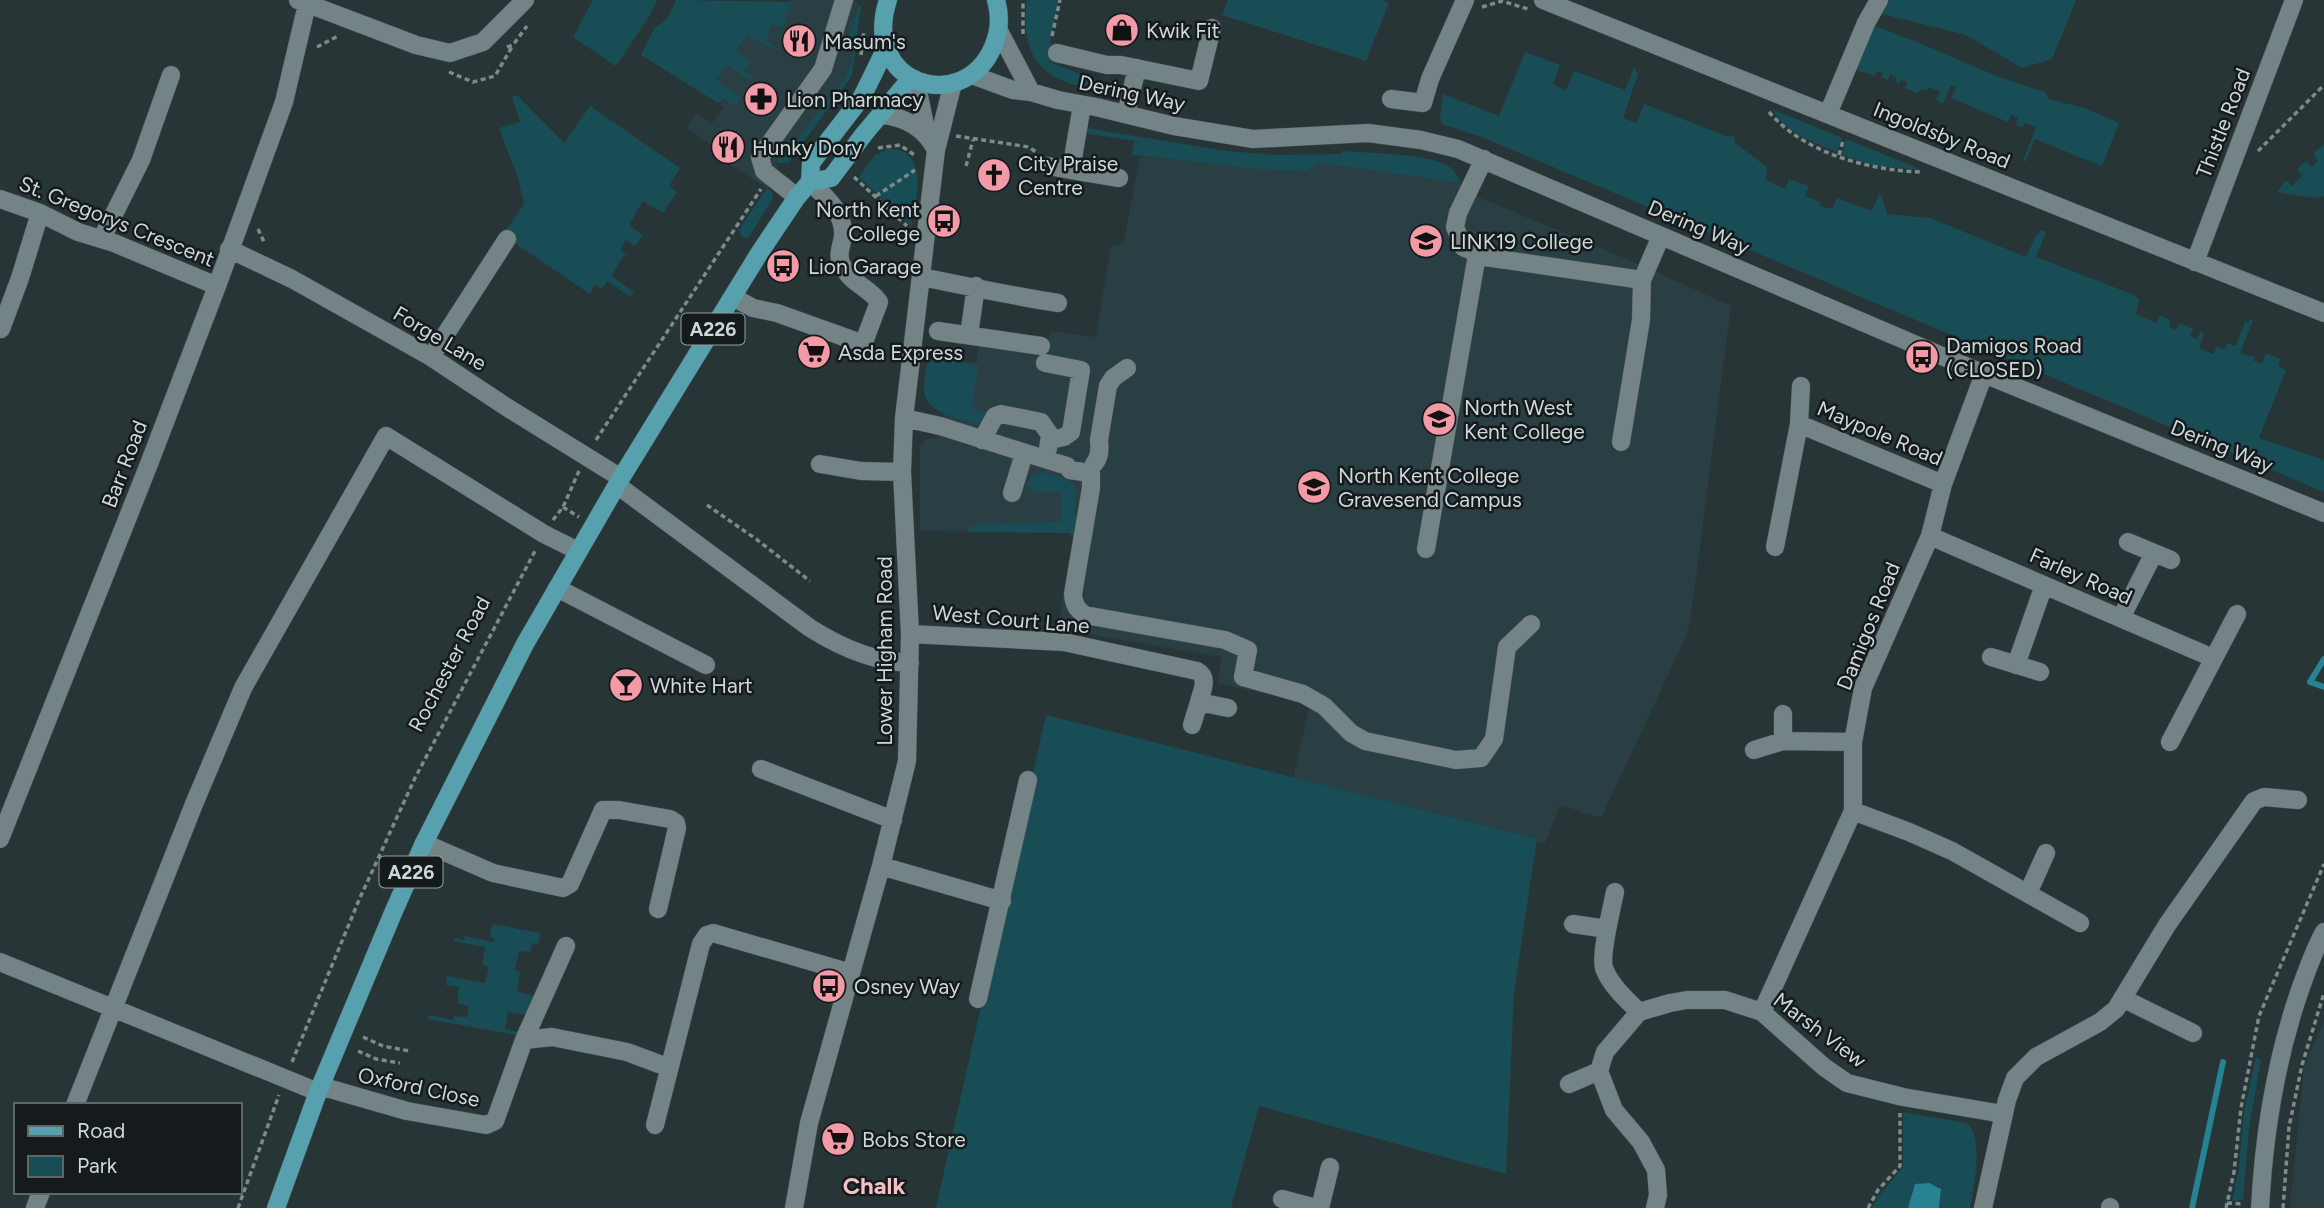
<svg xmlns="http://www.w3.org/2000/svg" width="2324" height="1208" font-family="Figtree,sans-serif">
<rect width="100%" height="100%" fill="#283537"/>
<!-- built -->
<path fill="#2a3f43" d="M786,0H856L859,6L847,40L854,46L850,68L843,80L787,153L777,155L778,172L767,188L728,163L730,159L687,128L697,113L712,123L724,107L720,104L724,99L732,105L716,80L726,65L750,80L736,53L747,35L775,50L777,48L767,41L771,25L783,28L792,1Z
M1140,156L1287,170H1306L1320,163L1460,183L1466,192L1643,266L1731,306L1690,623L1684,641L1601,818L1560,805L1545,843L1290,793L1310,704L1218,683L1221,657L1091,635L1059,624L1072,539L1071,533L920,531V447L926,439L936,438L944,414L931,404L924,394L928,357L976,363L979,346L1046,355L1051,331L1096,337L1111,245H1123Z
M2324,1020V1208H2290L2304,1067Z"/>
<!-- green -->
<path fill="#184d56" d="M593,0H657L650,15L616,66L573,37Z
M676,0L792,2L783,28L771,25L767,41L777,48L776,51L747,35L736,52L750,61L744,71L752,77L750,80L726,65L716,80L742,98L737,105L734,103L733,106L724,99L718,103L641,55L654,29L667,19Z
M1027,0H1059L1050,42L1051,45H1055V58L1058,64L1041,59L1123,90L1122,94C1060,86 1017,74 1027,0Z
M1228,0H1383L1389,3L1366,61L1222,15Z
M1890,0H2076L2052,59L2022,68L1966,35L1882,14Z
M861,5L852,76L788,163H778L777,155L787,152L843,80L850,67L854,46L847,40L859,6Z
M1874,26C1932,45 1986,76 2045,92L2049,99L2084,108L2119,123L2102,166L2035,139L2025,162L2023,161L2036,127L2025,123L2023,128L2016,125L2018,118L2011,115L2008,122L1951,98L1956,87L1951,85L1943,103L1936,100L1940,92L1929,87L1927,91L1920,89L1918,93L1905,88L1907,82L1901,80L1899,84L1895,83L1897,77L1890,74L1888,80L1881,77L1883,73L1877,71L1875,76L1856,70Z
M1525,52L1560,65L1553,84L1566,90L1574,71L1625,90L1634,67L1638,74L1623,118L1636,123L1644,104L1728,137L1733,135L1735,143L1767,167L1766,180L1785,189L1789,179L1809,186L1805,196L1820,202L1819,205L1830,209L1833,207L1837,198L1872,211L1879,194L1882,196L1887,214L1930,218L2026,257L2037,234H2039L2040,230L2046,232L2036,257L2134,295L2139,299L2136,314L2156,323L2160,315L2171,320L2169,327L2176,330L2179,323L2193,329L2190,336L2197,339L2200,332L2204,334L2199,348L2213,354L2217,347L2224,350L2227,343L2236,346L2245,322H2249L2250,319L2253,320L2240,353L2255,357L2254,361L2262,364L2266,353L2281,359L2278,366L2286,370L2259,438L2324,460V492L1484,138L1442,124L1440,119L1443,94L1499,116Z
M517,95L564,143L590,106L680,168L669,186L677,192L663,213L643,201L630,223L631,227L643,235L635,246L626,240L620,249L628,256L624,255L611,276L634,292L631,297L607,281L602,289L595,285L590,294L503,235L524,204L518,178L499,128L520,122L512,97Z
M1771,109L1842,138L1837,152C1813,143 1786,132 1771,109Z
M1086,128L1227,151L1274,155L1341,154L1342,151C1366,153 1433,153 1451,168C1456,173 1460,180 1463,187L1460,183L1320,163L1305,171L1259,169L1145,156L1132,155L1134,141L1084,133Z
M1846,139L1922,170L1876,166L1844,156L1842,154Z
M2324,144V196L2315,198L2277,192L2286,180L2292,186L2302,176L2297,169L2306,161L2312,167L2318,161L2313,154Z
M888,149C929,147 917,201 911,226L859,177L875,155Z
M767,188L773,193L772,200L748,238L742,237L739,230Z
M928,357L978,365L972,409L986,412L979,425C962,419 926,414 924,391C923,380 927,368 928,357Z
M1041,472C1071,479 1081,480 1074,514L1079,515L1075,536H1072L1070,533L969,532V525L1061,522V492H1034L1033,487H1027L1031,476Z
M1046,715L1537,839L1514,992L1506,1174L1259,1106L1231,1208H936Z
M492,924L541,933L538,944L532,943L530,952L519,951L515,970L520,972L517,992L534,996L531,1016L508,1012L505,1029L518,1032L517,1035L428,1019L429,1015L453,1020L454,1016L467,1017L469,1006L457,1003L459,987L446,985L447,976L485,983L489,966L482,965L485,947L454,941V938L464,940L465,936L494,942V938L490,937Z
M2256,1057L2261,1060L2249,1128L2243,1200L2232,1201L2239,1168L2244,1111Z
M1903,1112L1967,1123C1984,1136 1974,1188 1970,1208H1939L1940,1187L1924,1183L1915,1186L1908,1208H1872L1878,1197L1903,1167Z"/>
<!-- water -->
<path fill="#278392" d="M1929,1183L1941,1189L1939,1208H1908L1915,1184Z"/>
<g fill="none" stroke-linecap="round" stroke-linejoin="round">
<!-- stream -->
<path stroke="#278392" stroke-width="6" d="M2324,659L2310,682L2324,687
M2192,1208L2223,1062"/>
<!-- minor casing -->
<g stroke="#455053" stroke-width="19">
<path id="minor" d="M298,0L416,45L450,53L483,42L525,0
M1543,0L2324,313
M999,31L1031,92
M1057,53L1107,65H1121L1199,81L1212,28
M972,75L1013,90L1031,92L1058,100L1096,107L1174,126L1253,139L1368,133L1421,140L1458,149L1984,374L2324,513
M916,81L927,135
M1391,99L1423,103L1430,79L1465,0
M1126,114L1137,68
M1828,114L1866,23L1879,0
M880,115C904,116 925,128 936,150
M1484,159L1458,213L1455,227L1463,247L1485,257L1642,280
M1048,166L1071,170L1082,105
M1071,170L1119,178
M797,197L764,171L760,157L823,69L844,0
M0,199L40,213L78,232L114,243L217,286
M102,238L141,160L171,75
M229,249L292,279L431,357L508,408L621,478
M2195,262L2294,0
M921,277C967,286 1012,296 1058,303
M733,297L753,308L777,313L858,342H864L879,302C869,287 850,284 841,263C837,254 842,245 843,236C845,213 825,196 810,182
M1,329L20,278L40,213
M938,331L1041,346
M969,335L976,286
M431,357L507,239
M1045,363L1081,370L1071,432L1064,437L1050,440
M904,418L940,426L1067,466L1070,470L1083,472
M1799,424L1943,484
M982,440L995,416L1001,414L1041,422L1050,435L1048,449
M1621,442L1641,320L1642,280L1661,236
M820,464L861,471L902,472
M1094,464C1100,457 1100,449 1099,440L1108,386L1113,378L1127,368
M1091,472V488L1073,594C1074,604 1076,609 1085,615L1225,640L1248,650L1243,677L1303,694L1324,706L1351,733L1365,741L1456,760L1481,758L1494,739L1507,647L1531,624
M617,485L810,628C840,647 873,662 910,663
M1012,493L1024,454
M1930,536L2213,658
M2128,542L2171,560
M1775,547L1799,424L1801,386
M1426,549L1477,255
M557,588L706,665
M2121,618L2154,553
M910,634L1064,642L1197,671C1209,677 1202,691 1199,702L1228,708
M1991,657L2040,672
M2016,665L2044,585
M1192,725L1199,702
M1783,741V714
M2170,742L2237,614
M1754,750L1783,741L1853,742
M761,769L893,820
M1853,811L1909,832L1952,851L2080,923
M0,839L149,464L217,286L284,102L308,0
M424,843L493,873L563,888L570,884L603,810H619L670,819L676,823L677,828L658,909
M881,866L1002,901
M1615,892C1612,907 1600,955 1604,968C1610,985 1627,1000 1639,1012
M2028,893L2046,853
M1573,924L1607,929
M0,962L318,1092
M978,999L1028,780
M2124,999L2193,1033
M1762,1012L1853,811V742L1863,688L1930,536L1943,484L1984,374
M524,1040L566,946
M1569,1084L1599,1071
M320,1086L407,1111L486,1125L495,1121L524,1040L552,1037L627,1052L659,1064
M75,1105L194,804L243,688L386,436L544,534L578,551
M655,1125L701,944L707,935L713,933L851,973
M1282,1199L1316,1208
M35,1208L41,1192
M794,1208L809,1123L881,866L907,761L910,634L902,472L904,418L936,150L953,83
M1320,1208L1330,1167
M1655,1208L1658,1195L1656,1170L1641,1142L1614,1110L1599,1071L1605,1052L1639,1012L1670,1003L1687,1000H1725L1762,1012L1824,1067L1847,1083L1903,1097L2003,1114
M1983,1208L2007,1100L2015,1078L2036,1057L2100,1022L2116,1009L2167,925L2254,801L2264,797L2298,800
M2110,1208V1207
M2260,1208C2264,1133 2276,1058 2301,987C2308,968 2314,950 2324,932"/>
</g>
<!-- major casing -->
<g stroke="#455053" stroke-width="19">
<path id="major" d="M888,0C860,85 963,116 993,47C1000,31 1001,17 996,0
M810,182L831,178L864,134L911,78
M276,1208L318,1092L393,913L424,843L525,644L621,478L760,252L797,197L810,182L811,163L862,97L885,50"/>
</g>
<!-- path -->
<path stroke="#7e898a" stroke-width="3.5" stroke-dasharray="5 3.5" stroke-linecap="butt" d="M1482,7L1502,1L1528,9
M1023,34V0
M1052,36L1060,0
M317,47L338,36
M507,47L513,45L527,26
M861,55L864,31
M449,72L473,82L495,76L513,45
M1769,112C1804,153 1868,170 1920,172
M956,136L1029,147L1036,152
M878,148L900,145L916,156
M2258,151L2324,85
M1839,155L1843,141
M966,166L973,140
M854,177L907,226
M876,196L915,170
M258,229L265,244
M596,440L761,189
M707,505L756,539L810,581
M563,507L579,517
M553,520L563,507L579,471
M363,1037L383,1046L409,1051
M358,1051L376,1059L400,1063
M292,1062L359,900L415,778L535,551
M2227,1203L2243,1204
M238,1208L279,1095
M1868,1208L1878,1190L1900,1166V1113
M2226,1208L2234,1172L2241,1108L2259,1016L2324,864
M2283,1208L2289,1127L2302,1065L2324,993"/>
<!-- minor -->
<use href="#minor" stroke="#748386" stroke-width="18"/>
<!-- major -->
<use href="#major" stroke="#57a0ad" stroke-width="18"/>
</g>
<!-- icons -->
<defs>
<g id="shop-disc" transform="scale(1.75)"><circle r="9.5" fill="#f39aa7" stroke="#151b1c"/><path d="M-5-2.5h2.3a2.7 3.5 0 0 1 5.4 0H5L5.5 6h-11ZM-1.5-2.5h3a1.5 2.3 0 0 0-3 0Z" fill="#111"/></g>
<g id="restaurant-disc" transform="scale(1.75)"><circle r="9.5" fill="#f39aa7" stroke="#151b1c"/><path d="M-5-6h1v4h1v-4h1v4h1v-4h1v5L-1.5 .5V6h-2V.5L-5-1ZM5-6V6H3V1.5H1.5Q1.5-4 5-6Z" fill="#111"/></g>
<g id="pharmacy-disc" transform="scale(1.75)"><circle r="9.5" fill="#f39aa7" stroke="#151b1c"/><path d="M-2-6h4v4h4v4h-4v4h-4v-4h-4v-4h4Z" fill="#111"/></g>
<g id="church-disc" transform="scale(1.75)"><circle r="9.5" fill="#f39aa7" stroke="#151b1c"/><path d="M-1.2-6h2.4v3.5h3.3v2.4h-3.3V6h-2.4V-.1h-3.3v-2.4h3.3Z" fill="#111"/></g>
<g id="bus-disc" transform="scale(1.75)"><circle r="9.5" fill="#f39aa7" stroke="#151b1c"/><path d="M-5-6H5V4H4V6H2V4H-2V6H-4V4H-5ZM-3.5-4V0h7V-4ZM-3.5 1.2v1.5H-2V1.2ZM2 1.2v1.5H3.5V1.2Z" fill="#111"/></g>
<g id="university-disc" transform="scale(1.75)"><circle r="9.5" fill="#f39aa7" stroke="#151b1c"/><path d="M0-5L7-2L0 1L-7-2ZM-4 1L0 2.5L4 1V4Q0 6-4 4Z" fill="#111"/></g>
<g id="supermarket-disc" transform="scale(1.75)"><circle r="9.5" fill="#f39aa7" stroke="#151b1c"/><path d="M-6-5.5h2.5l.6 2H6L4.5 2H-2.5L-4.4-4H-6ZM-1.5 3.2a1.3 1.3 0 1 0 .1 0ZM3 3.2a1.3 1.3 0 1 0 .1 0Z" fill="#111"/></g>
<g id="bar-disc" transform="scale(1.75)"><circle r="9.5" fill="#f39aa7" stroke="#151b1c"/><path d="M-6-5H6L.8 .8V4.5H3.5V6h-7V4.5H-.8V.8Z" fill="#111"/></g>
</defs>
<g fill-rule="evenodd">
<use href="#shop-disc" x="1122" y="30"/>
<use href="#restaurant-disc" x="799" y="41"/>
<use href="#pharmacy-disc" x="761" y="99"/>
<use href="#restaurant-disc" x="728" y="147"/>
<use href="#church-disc" x="994" y="175"/>
<use href="#bus-disc" x="944" y="221"/>
<use href="#university-disc" x="1426" y="241"/>
<use href="#bus-disc" x="783" y="266"/>
<use href="#supermarket-disc" x="814" y="352"/>
<use href="#bus-disc" x="1922" y="357"/>
<use href="#university-disc" x="1439" y="419"/>
<use href="#university-disc" x="1314" y="487"/>
<use href="#bar-disc" x="626" y="685"/>
<use href="#bus-disc" x="829" y="986"/>
<use href="#supermarket-disc" x="838" y="1139"/>
</g>
<g text-anchor="middle" dominant-baseline="central" stroke-width="5" stroke-linejoin="round" paint-order="stroke">
<!-- shield labels -->
<g fill="#151b1c" stroke="#979fa0" stroke-width="2">
<rect x="681.5" y="313.5" width="63" height="31" rx="5"/>
<rect x="379.5" y="856.5" width="63" height="31" rx="5"/>
</g>
<g font-size="19" font-weight="bold" fill="#cfd7d8">
<text x="713" y="329">A226</text>
<text x="411" y="872">A226</text>
</g>
<!-- poi labels -->
<g font-size="21" fill="#cfd7d8" stroke="#151b1c" text-anchor="start">
<text x="1146" y="30">Kwik Fit</text>
<text x="824" y="41">Masum's</text>
<text x="786" y="99">Lion Pharmacy</text>
<text x="752" y="147">Hunky Dory</text>
<text x="1018" y="163">City Praise<tspan x="1018" dy="24">Centre</tspan></text>
<text x="920" y="209" text-anchor="end">North Kent<tspan x="920" dy="24">College</tspan></text>
<text x="1450" y="241">LINK19 College</text>
<text x="808" y="266">Lion Garage</text>
<text x="1946" y="345">Damigos Road<tspan x="1946" dy="24">(CLOSED)</tspan></text>
<text x="838" y="352">Asda Express</text>
<text x="1464" y="407">North West<tspan x="1464" dy="24">Kent College</tspan></text>
<text x="1338" y="475">North Kent College<tspan x="1338" dy="24">Gravesend Campus</tspan></text>
<text x="650" y="685">White Hart</text>
<text x="854" y="986">Osney Way</text>
<text x="862" y="1139">Bobs Store</text>
</g>
<!-- street labels -->
<g font-size="21" fill="#cfd7d8" stroke="#151b1c">
<text transform="translate(1132 93) rotate(12)">Dering Way</text>
<text transform="translate(2223 123) rotate(-69)">Thistle Road</text>
<text transform="translate(1942 135) rotate(22)">Ingoldsby Road</text>
<text transform="translate(117 221) rotate(22)">St. Gregorys Crescent</text>
<text transform="translate(1699 227) rotate(23)">Dering Way</text>
<text transform="translate(440 338) rotate(31)">Forge Lane</text>
<text transform="translate(1880 433) rotate(23)">Maypole Road</text>
<text transform="translate(2222 446) rotate(22)">Dering Way</text>
<text transform="translate(124 464) rotate(-69)">Barr Road</text>
<text transform="translate(2081 576) rotate(24)">Farley Road</text>
<text transform="translate(1011 619) rotate(5)">West Court Lane</text>
<text transform="translate(1868 626) rotate(-68)">Damigos Road</text>
<text transform="translate(884 651) rotate(-90)">Lower Higham Road</text>
<text transform="translate(449 664) rotate(-62)">Rochester Road</text>
<text transform="translate(1820 1030) rotate(37)">Marsh View</text>
<text transform="translate(419 1087) rotate(12)">Oxford Close</text>
</g>
<!-- quarter labels -->
<g font-size="24" font-weight="bold" fill="#f5c1c7" stroke="#151b1c">
<text x="874" y="1185">Chalk</text>
</g>
</g>
<!-- legend -->
<rect x="14" y="1103" width="228" height="91" fill="#151b1c" stroke="#5f6667" stroke-width="2"/>
<rect x="28" y="1126" width="35" height="10" fill="#57a0ad" stroke="#5f6667" stroke-width="2"/>
<text x="77" y="1138" font-size="21" fill="#cfd7d8">Road</text>
<rect x="28" y="1156" width="35" height="21" fill="#184d56" stroke="#5f6667" stroke-width="2"/>
<text x="77" y="1173" font-size="21" fill="#cfd7d8">Park</text>
</svg>
